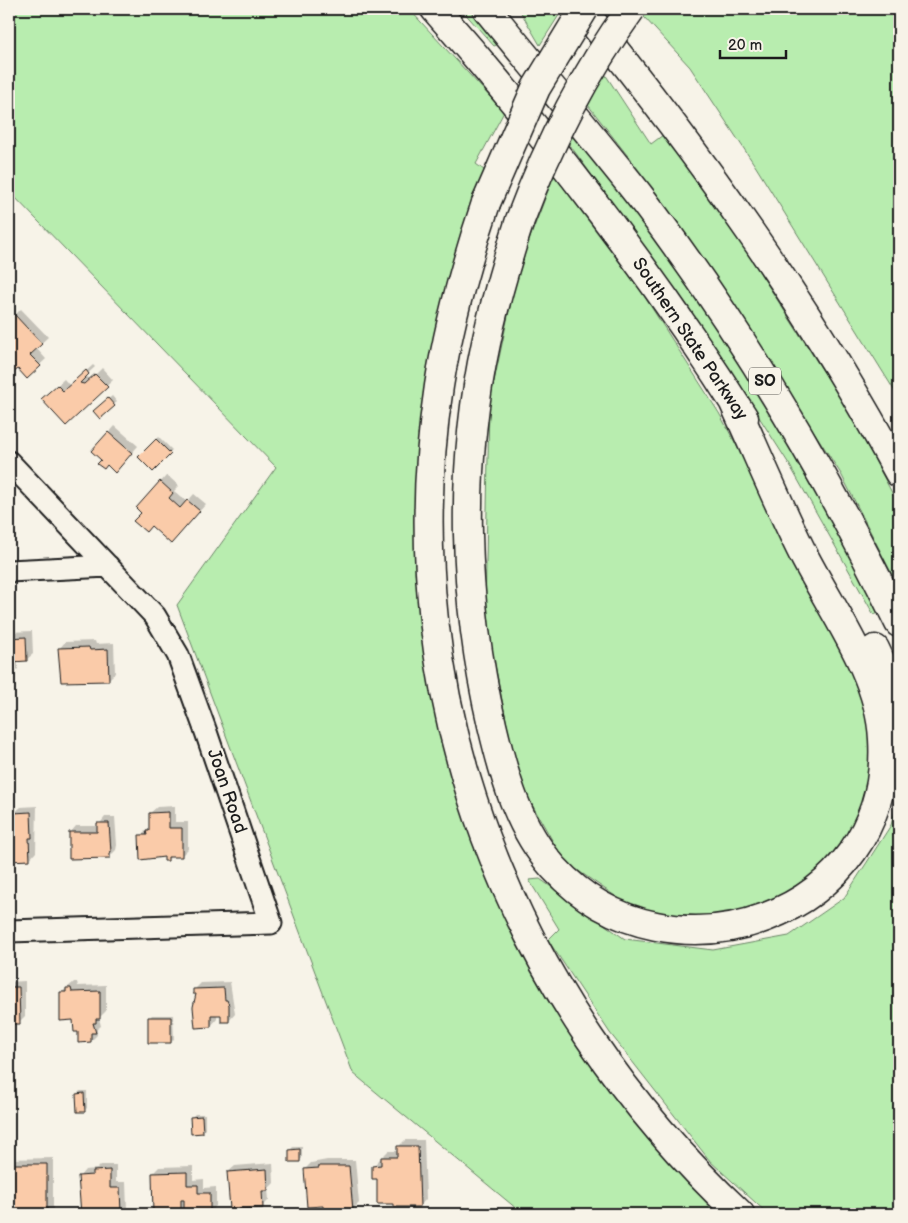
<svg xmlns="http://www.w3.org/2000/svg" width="908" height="1223" font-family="'Balsamiq Sans',sans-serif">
<rect width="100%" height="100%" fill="#f7f3e8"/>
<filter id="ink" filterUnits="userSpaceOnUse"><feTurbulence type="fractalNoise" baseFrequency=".02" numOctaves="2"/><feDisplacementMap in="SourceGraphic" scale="10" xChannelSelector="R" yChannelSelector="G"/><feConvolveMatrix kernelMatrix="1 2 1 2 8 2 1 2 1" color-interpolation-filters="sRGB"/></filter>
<g filter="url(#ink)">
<!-- green -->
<path fill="#b8edaf" stroke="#6a8466" d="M9,9H409L504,112L476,164L488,173L419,561L486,866L544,988L626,1109L728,1214H523L353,1073L177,605L276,467L9,191Z
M461,9H479L506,41L494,46Z
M519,9H563L540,45Z
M650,9H899V398L756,167L690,67L644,17Z
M605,74L651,144L663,135L728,223L850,413L899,506V588L841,474L714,275L652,187L588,105Z
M576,128L698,297L802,457L881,612L874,615L789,464L688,306L569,144Z
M554,175L641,291L719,413L868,689L876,741L857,829L801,894L723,920L637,911L564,861L518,780L485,615L489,405L518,269Z
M899,797V1214H768L710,1161L610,1033L548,940L559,929L529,880L540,879L625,939L713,950L789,936L844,898L891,825Z"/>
<!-- shadow -->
<path fill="#0003" d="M21,309L48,337L36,348L46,359L27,377L18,367L14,371L9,365V321Z
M93,365L95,367L85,376L91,379L102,368L113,380L66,424L43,399L64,379L70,386Z
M112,396L117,402L100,417L98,408Z
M115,426L138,446L121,465L103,460L93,451Z
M159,437L172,450L153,470L140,457Z
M167,475L179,486L174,491L187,502L194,494L206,504L177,536L137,508Z
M32,631L33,654L26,660H18V669L9,676V632Z
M95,641L96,644L114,643L115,673L108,680L59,649L65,642Z
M37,806L36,852L30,859L9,860V830L15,828L14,813L21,807Z
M175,806V822H188V849L182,855H172L168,859L140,836L147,829H151L150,813L157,807Z
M105,817H115L117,845L116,850L109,857L70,833L76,826H98Z
M25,981V1016L19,1022L9,1023V982Z
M74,982H77L78,986L106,985V1011L99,1018L101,1026L97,1029V1035L91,1041L79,1030L61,993Z
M230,982L235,1014L229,1021L222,1014H217V1019L211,1026L198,993L195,989L201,983Z
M152,1015H173L174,1039L171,1042L149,1018Z
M80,1091H87V1108L84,1111L77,1094Z
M195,1114H205V1129L202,1132L192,1117Z
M405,1140H424L426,1199L420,1206L395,1202L373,1166L388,1151H398V1147Z
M293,1147H302V1158L300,1161L290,1150Z
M53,1158V1213L9,1214V1159Z
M327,1160H355L359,1203L352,1210L324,1205L305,1169L311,1163Z
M273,1163L274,1183L268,1189L269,1200L262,1207L228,1172L235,1166Z
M101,1165H116V1182H126L127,1210L123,1214H111L79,1177L85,1170L97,1169Z
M193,1166V1180L204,1179V1188L216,1187V1206L210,1213L200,1214H185V1206L176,1214H154L153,1173L159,1167Z"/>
<!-- building -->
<path fill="#facba9" stroke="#1c1c1c" d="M14,314L42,344L30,355L41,366L27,379L18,369L14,372L9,367V319Z
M86,370L89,374L80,383L84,384L95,374L108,387L66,426L41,399L57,385L63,391Z
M108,398L115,406L100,419L93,411Z
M108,432L132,453L115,473L107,465L104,469L97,464L101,460L91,451Z
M156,439L171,454L153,472L138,457Z
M160,481L173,493L169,498L180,508L187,500L200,511L171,544L151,526L146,532L133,521L141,513L136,508Z
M26,637L27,661L12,662V677H9V638Z
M89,647L90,650L108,649L109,681L61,682L58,648Z
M31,812L32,838H29L30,860L9,861V835L10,832H14L13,813Z
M169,812V828H182V857H168V861H164V857L140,860L139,835H147L146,831H149V813Z
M97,823H109L111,852H110V858L69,859V832H97Z
M9,987H19L20,1024H9Z
M66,988H71L72,992L100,991V1019H96V1023H93L96,1033H91V1042L78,1043V1032H74L73,1020L60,1021V992H66Z
M224,988L225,1000H227L229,1005V1022H221V1015H211V1027L195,1028L193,1007L196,994H193V989Z
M148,1017H171V1043H148Z
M84,1093L85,1112H77L76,1094Z
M202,1116L203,1133L191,1134L190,1117Z
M397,1146H418L420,1207H394V1204H377V1179H372V1166L381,1165V1157H397Z
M300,1149V1162H289V1150Z
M9,1164H47V1214H9Z
M319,1166H349L353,1211H323V1206L307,1207L304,1169L319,1168Z
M267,1169L268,1191H262L263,1208L230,1209L227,1172Z
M110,1170V1188H120L121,1214H81L78,1176L93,1175V1171Z
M187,1172V1185H198V1193H210V1214H184V1200H181V1211H176V1214H153L152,1173Z"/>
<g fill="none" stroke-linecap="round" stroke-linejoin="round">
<!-- minor casing -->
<g stroke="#1c1c1c" stroke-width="25">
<path id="minor" d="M9,462L155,616L178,655L206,732L271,923L9,931
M9,571L108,566"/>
</g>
<!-- motorway casing -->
<g stroke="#1c1c1c" stroke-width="31">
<path id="motorway" d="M435,9C548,138 653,273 744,418
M487,9C539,74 594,137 645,203C743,333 828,477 899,623
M582,9C700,155 810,307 899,473
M486,203C466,262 449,323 439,386C391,699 512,1001 740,1214
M520,220C507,260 495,301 486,343C459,468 463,601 492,725C504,776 518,828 554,868C669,994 894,916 883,739C880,674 832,611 803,554C778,504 757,453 734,403
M875,649L899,700"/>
</g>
<!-- minor -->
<use href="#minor" stroke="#f7f3e8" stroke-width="21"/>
<!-- motorway -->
<use href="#motorway" stroke="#f7f3e8" stroke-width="28"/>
<!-- motorway-bridge casing -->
<g stroke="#1c1c1c" stroke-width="31" stroke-linecap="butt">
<path id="motorway-bridge" d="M486,203L536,88L584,9
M520,220C548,145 584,74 631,9"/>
</g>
<!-- motorway-bridge -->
<use href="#motorway-bridge" stroke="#f7f3e8" stroke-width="28"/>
</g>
</g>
<g text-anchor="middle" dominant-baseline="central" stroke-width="4" stroke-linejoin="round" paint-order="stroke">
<!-- shield labels -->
<rect fill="#f7f3e8" stroke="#5e5c59" stroke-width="1" x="749" y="367.5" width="32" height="27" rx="4"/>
<g font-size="16" font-weight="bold" fill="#1c1c1c">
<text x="765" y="381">SO</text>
</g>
<!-- street labels -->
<g font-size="18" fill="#1c1c1c" stroke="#f7f3e8">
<text transform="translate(690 339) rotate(56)">Southern State Parkway</text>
<text transform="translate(227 791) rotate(71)">Joan Road</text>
</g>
</g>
<!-- margin -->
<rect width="908" height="1223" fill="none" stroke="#f7f3e8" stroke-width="30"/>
<rect x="15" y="15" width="878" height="1193" fill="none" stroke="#1c1c1c" stroke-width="2" filter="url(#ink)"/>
<!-- scale -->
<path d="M720 50v8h66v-8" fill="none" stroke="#1c1c1c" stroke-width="2.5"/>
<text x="728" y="50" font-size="15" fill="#1c1c1c" stroke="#f7f3e8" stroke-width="4" paint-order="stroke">20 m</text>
</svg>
